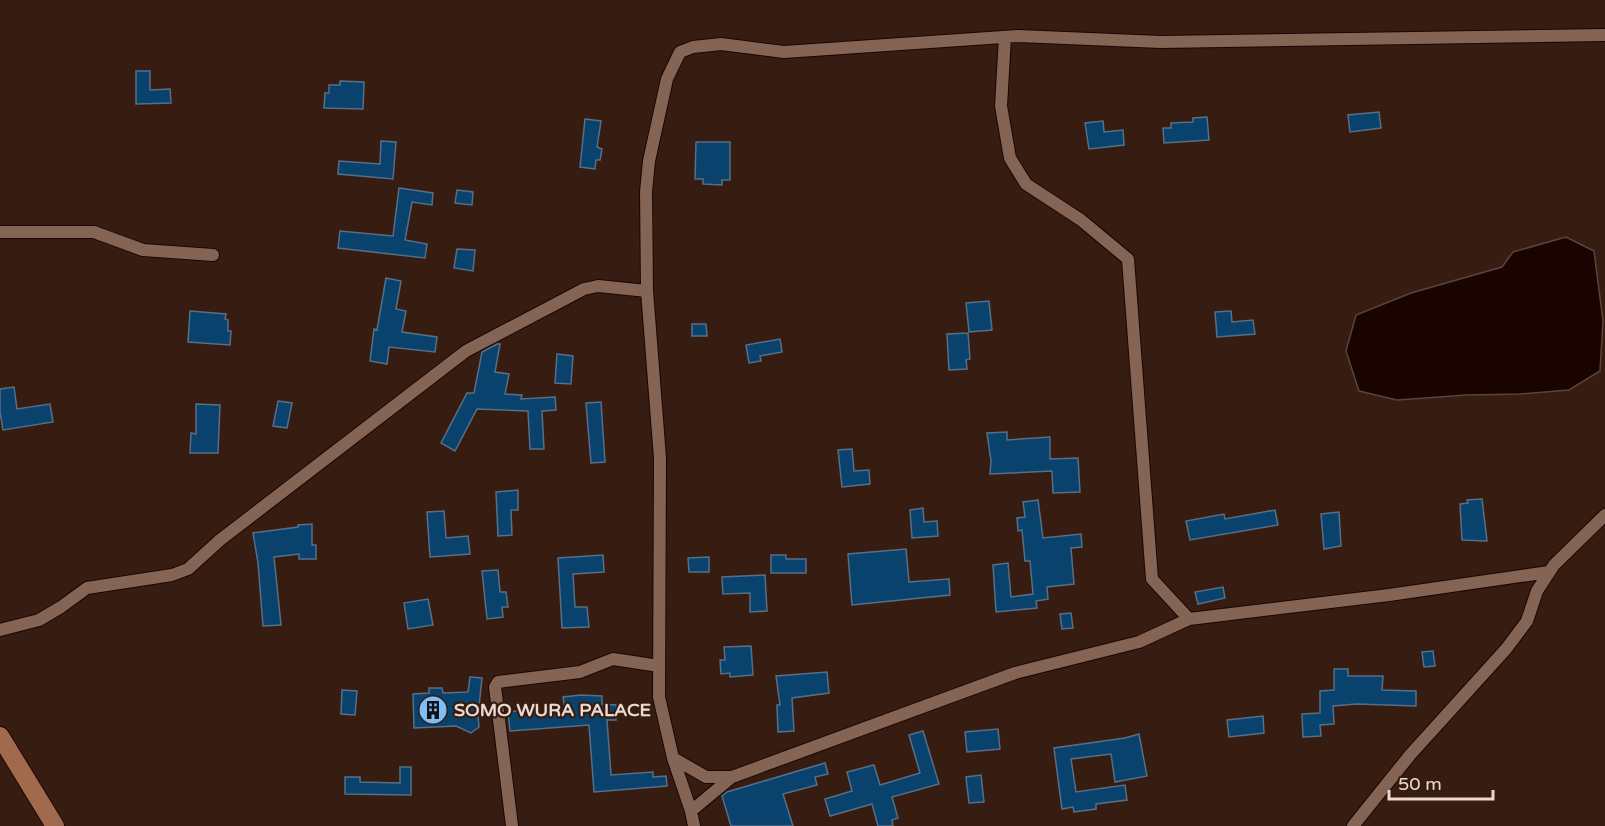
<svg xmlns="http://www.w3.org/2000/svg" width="1605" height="826" font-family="'Varela Round',sans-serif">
<rect width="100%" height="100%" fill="#371d11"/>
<!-- water -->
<path fill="#1a0400" stroke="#59443f" stroke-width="1.5" d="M1566,237L1594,251L1603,321L1600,371L1569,390L1520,394L1467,395L1397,400L1359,391L1346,351L1356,315L1411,293L1502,267L1513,252Z"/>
<!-- building -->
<path fill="#08426d" stroke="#576f86" stroke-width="1.5" d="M136,71H150V90L170,89L171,103L136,104Z
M340,81L364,82L363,109L324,108L325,93H329V85H340Z
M1379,112L1381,128L1350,132L1348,115Z
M1207,117L1209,140L1164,143L1163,128H1171V123L1193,122V118Z
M585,119L601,121L597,147L602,149L600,160H596L595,169L580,167Z
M1103,121L1104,132L1123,130L1124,145L1089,149L1085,123Z
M381,141L396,142L393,179L338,174L339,161L380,164Z
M696,142H730V180H722V185L703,184V179H695Z
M399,188L433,193L432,205L412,202L405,240L427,244L425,258L338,248L340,231L393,236Z
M457,190L473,192L472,205L455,203Z
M457,249L475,250L473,271L454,268Z
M386,278L401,281L396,309L406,311L402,332L437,337L435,352L389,347L387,364L370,361L374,329L377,330Z
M989,301L992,330L969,332L966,303Z
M190,311L226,314L225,319L228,320V331H231L230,345L188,342Z
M1231,311L1232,322L1253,320L1255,334L1217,337L1215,312Z
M692,324H706L707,336H692Z
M968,333L970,359L966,360L967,369L949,370L947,334Z
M780,339L782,352L760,356L761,361L749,363L746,345Z
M497,344H500L495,372L509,374L505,394L522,395L521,399L555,397L556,410L542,411L544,449H530L528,411L477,409L455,451L441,443L467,393H474L482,352Z
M557,354L573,356L571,384L555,383Z
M14,387L17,409L50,404L53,422L3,430L0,412V389Z
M278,401L292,403L287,428L273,426Z
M601,402L605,462L591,463L586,403Z
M196,404L220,405L218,453H190L191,433L196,434Z
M1007,432V440L1050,437V459L1078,458L1080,492L1053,493L1052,471L990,474L991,461L987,433Z
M852,449L854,471L869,470L870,484L842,487L838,450Z
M518,490V510H511L512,535L498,536L496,492Z
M1482,499L1487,541L1462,540L1460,504L1468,503L1467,500Z
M1038,500L1043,538L1081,534L1082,547L1071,548L1074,584L1047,587L1048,599L1036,601L1037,608L996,612L993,565L1008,563L1011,597L1033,594L1030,561H1025L1022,530L1018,531L1017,518L1025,517L1023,502Z
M923,508L924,522L937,521L938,536L912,538L910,510Z
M1275,510L1278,525L1190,540L1186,521L1224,514L1225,519Z
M444,511L446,538L468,536L470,554L430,557L427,512Z
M1339,512L1341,546L1324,549L1321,514Z
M312,524V545H316V559H299V554L274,557L281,625L263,626L258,563L253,533L298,527V525Z
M906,549L909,582L949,579L950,595L852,605L848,554Z
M603,555L604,572L573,574L575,607H587L589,627L562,628L558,558Z
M771,555H786V559H806V573H771Z
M709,557V572H689L688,558Z
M498,570L500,592H506L508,607H502L503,617L487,619L482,571Z
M765,575L767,611L750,612V593L723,594L722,577Z
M1223,587L1225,598L1198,604L1195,592Z
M428,599L433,625L408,629L404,603Z
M1071,613L1073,628L1062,629L1060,614Z
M751,646L753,675L730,677V673L721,674L720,660H725L724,647Z
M1433,651L1435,666L1424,667L1422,652Z
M1334,669H1348V676H1383L1382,690L1416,691V706L1357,704L1333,706L1334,724L1320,725L1321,736L1303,737L1302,714L1320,713V691L1334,690Z
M827,672L829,693L792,698L794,731L778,732L777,705H780L776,676Z
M470,677L482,678L478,716L479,727L471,733L456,726L414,728L413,694L429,693V688H442L443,693L468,692Z
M342,690L357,691L355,715L341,714Z
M581,695L602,696V704L616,705V720H607L611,775L653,772V777L666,776L667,786L594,792L589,725L510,731L508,712L527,710L528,714L565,711L563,697Z
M1263,716L1264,733L1229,737L1227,720Z
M998,729L1000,749L967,752L965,732Z
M923,731L939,784L892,797L898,818L892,820L893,826H878L872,804L830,816L825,799L852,791L847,772L874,765L880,785L920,773L909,735Z
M1139,734L1147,776L1115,782L1111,754L1071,759L1076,792L1125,785L1127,800L1096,804V809L1074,812L1073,807L1062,809L1054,748L1125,738Z
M825,763L828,774L815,777L817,785L783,794L793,826H731L722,796L727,792Z
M400,767H411V795L345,794V777H360V782L400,783Z
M981,775L984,802L969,803L966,777Z"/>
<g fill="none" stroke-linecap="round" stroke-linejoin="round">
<!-- street casing -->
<g stroke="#1d0600" stroke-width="14">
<path id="street" d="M1005,37L1001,106L1010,158L1026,184L1081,220L1128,259L1152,579L1189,619
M0,232H94L143,250L213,255
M0,630L39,620L61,607L87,588L172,575L188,569L220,540L466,351L584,289L598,286L647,291
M673,758L706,777H732L1015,673L1139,642L1189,619L1389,595L1549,572
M691,811L732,777
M512,826L495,687L498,682L580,672L613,659L659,666
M694,826L691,811L673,758L659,697L660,458L647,291L646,192L649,161L667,79L680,52L693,47L721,44L784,52L1018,36L1161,42L1605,35
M1353,826L1410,755L1506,649L1527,621L1537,591L1554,565L1605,515"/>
</g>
<!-- secondary casing -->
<g stroke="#1d0600" stroke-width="20">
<path id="secondary" d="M0,736L55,826"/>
</g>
<!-- street -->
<use href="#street" stroke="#836455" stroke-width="12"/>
<!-- secondary -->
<use href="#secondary" stroke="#a26a4d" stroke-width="18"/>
</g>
<!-- icons -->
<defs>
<g id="building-disc" transform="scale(1.5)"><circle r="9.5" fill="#7dbef9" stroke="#371d11"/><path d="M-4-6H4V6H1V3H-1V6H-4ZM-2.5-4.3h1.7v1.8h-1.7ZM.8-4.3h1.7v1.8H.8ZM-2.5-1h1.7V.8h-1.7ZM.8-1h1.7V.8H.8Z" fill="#111"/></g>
</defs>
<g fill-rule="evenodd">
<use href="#building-disc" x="433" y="710"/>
</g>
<g text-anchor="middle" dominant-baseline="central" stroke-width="4.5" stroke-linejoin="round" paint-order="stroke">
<!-- poi labels -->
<g font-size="18" font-weight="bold" fill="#ecd9d1" stroke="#371d11" text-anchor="start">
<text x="454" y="710">SOMO WURA PALACE</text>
</g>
</g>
<!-- scale -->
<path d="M1389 790v9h104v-9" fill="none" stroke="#ecd9d1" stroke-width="3"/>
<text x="1398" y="790" font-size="18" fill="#ecd9d1" stroke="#371d11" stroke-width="4.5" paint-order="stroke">50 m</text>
</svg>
